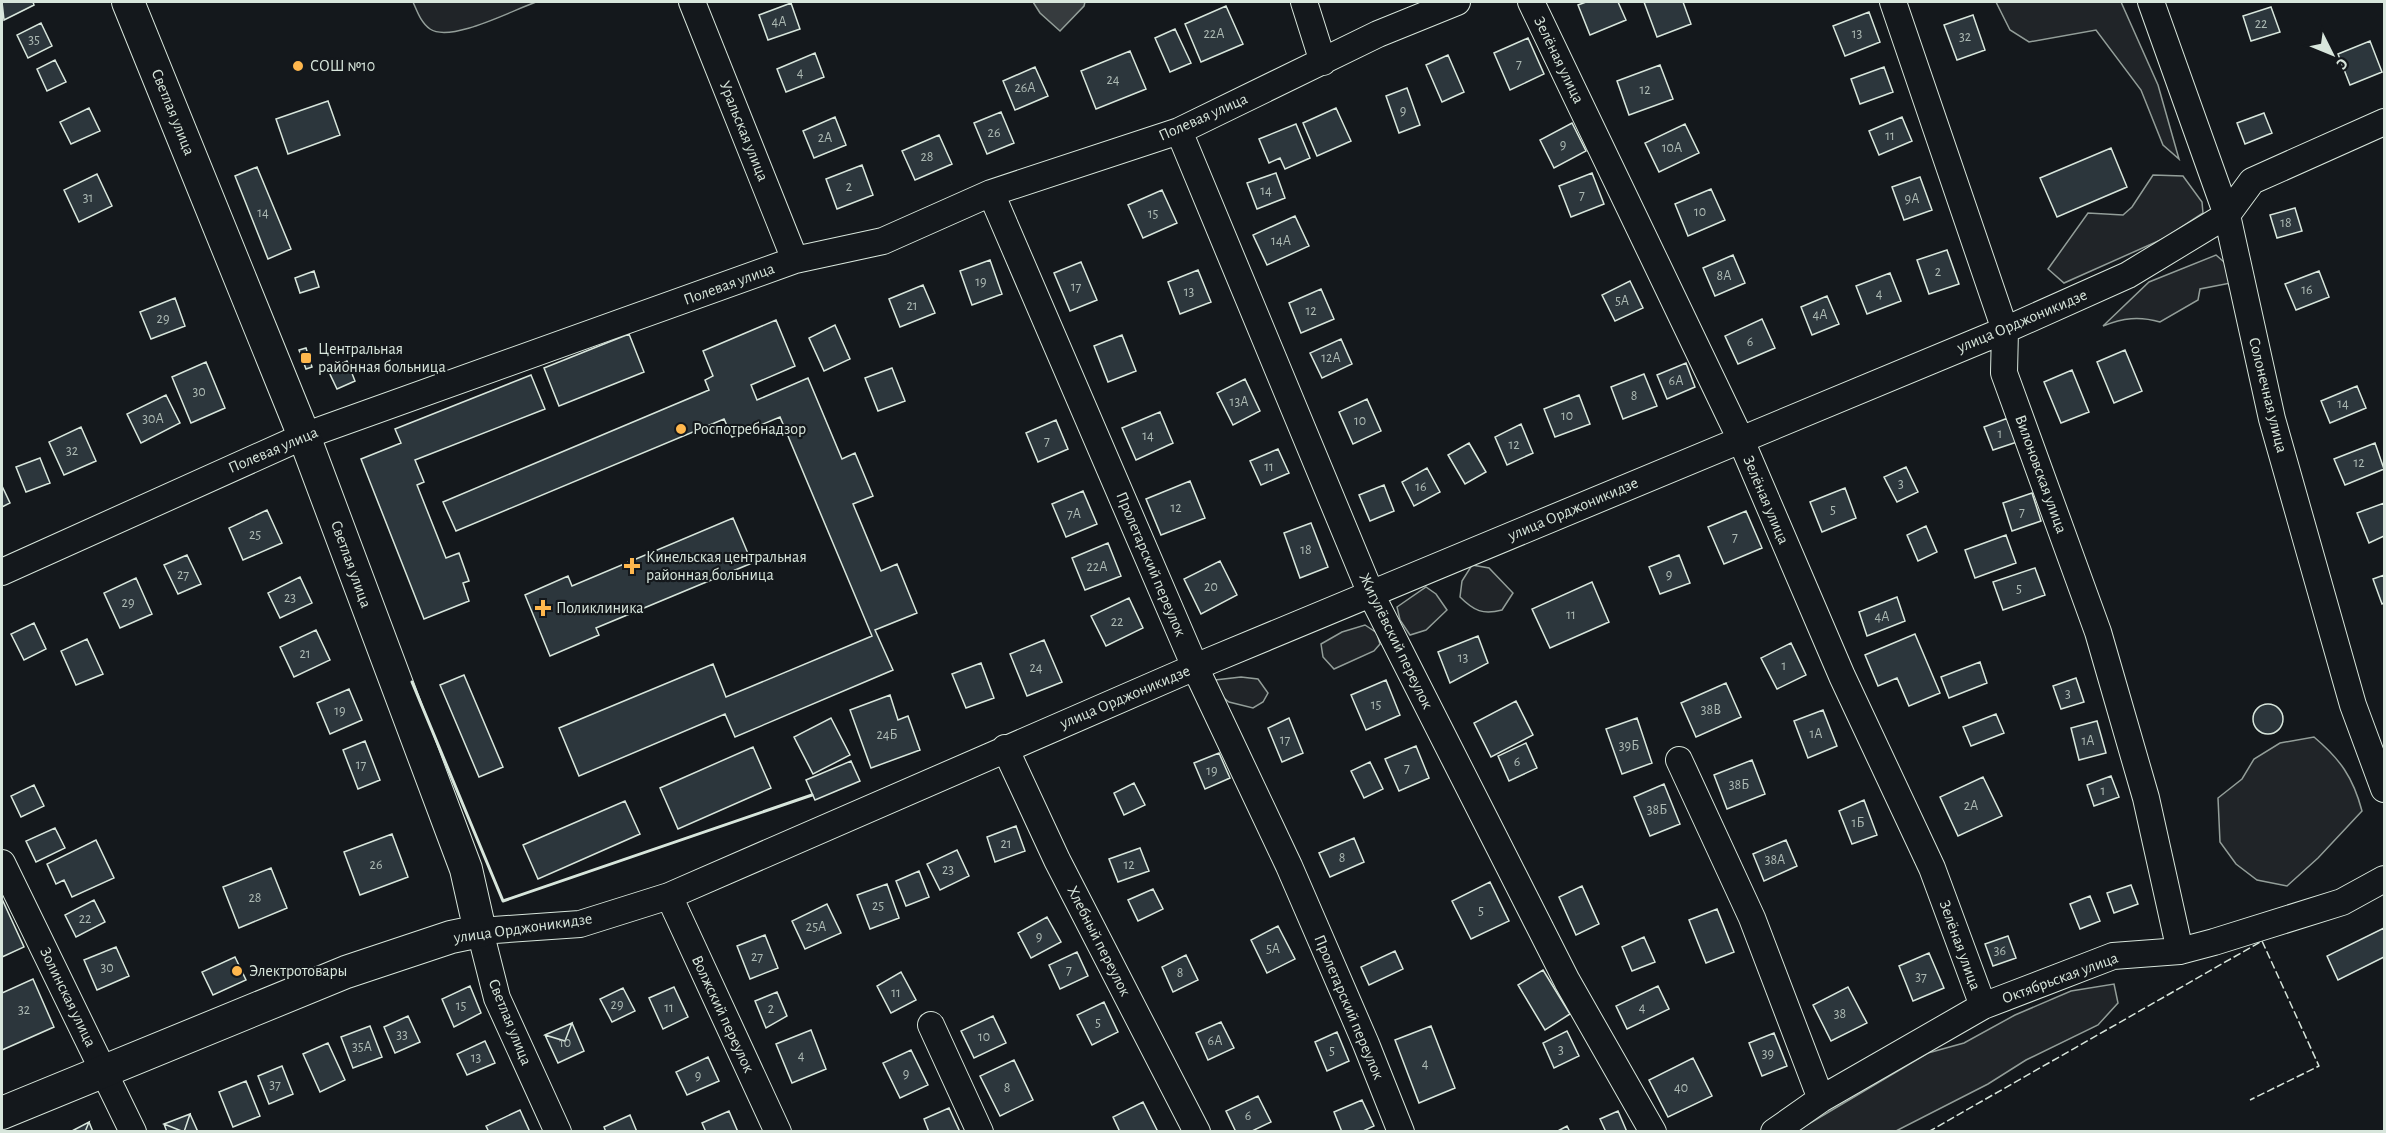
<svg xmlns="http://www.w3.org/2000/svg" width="2386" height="1133" font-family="'Alegreya Sans',sans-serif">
<rect width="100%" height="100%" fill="#14181c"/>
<!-- green -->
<path fill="#202428" stroke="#939e99" stroke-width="1.5" d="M413,2H536C513,10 451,43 430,29C421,23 417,11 413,2Z
M1996,2H2121L2158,85L2179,159L2163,145L2141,90L2096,30L2029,42L2010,30Z
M2153,175L2183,176L2202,202L2203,213L2165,238L2064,283L2048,269L2088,213L2123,215L2132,207Z
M2216,255L2232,269L2236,282L2200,289L2198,300L2160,322C2139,316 2123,318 2103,326L2149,282Z
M1472,565L1489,568L1513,593L1502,610C1483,615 1474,611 1460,597L1462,581Z
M1426,587L1436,594L1447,610L1426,630L1410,635L1400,620L1397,607Z
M1365,625L1377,633L1380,644L1374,651L1334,669L1323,657L1321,644L1342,632Z
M1241,677L1258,679L1268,693L1263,702L1253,708L1229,702L1215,691V680Z
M2314,737C2340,759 2353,777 2362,811L2318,858L2287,886L2257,880L2236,864L2220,842L2218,798L2242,779L2254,759L2280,743Z
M2114,984L2118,1003L2098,1025L2026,1060L1988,1084L1896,1131L1795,1132L1928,1053L1964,1043L2015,1015L2071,991Z"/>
<!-- water -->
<path fill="#363b3e" stroke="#939e99" stroke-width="1.5" d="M1033,2H1085L1084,6L1060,31L1040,13Z"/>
<!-- building -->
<path fill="#2c363c" stroke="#d8e6dc" stroke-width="1.5" d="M2,2H33L34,5L4,20Z
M1586,2H1618L1626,20L1590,35L1578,5Z
M1644,2H1683L1691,24L1657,37Z
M791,3L800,29L768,40L759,15Z
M1226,6L1243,44L1201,62L1185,24Z
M2271,7L2280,32L2251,41L2243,16Z
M1869,12L1880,42L1845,56L1833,26Z
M1973,15L1985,50L1957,60L1944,25Z
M41,23L52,46L28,58L17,35Z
M1175,29L1191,63L1170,72L1155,38Z
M1528,38L1544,74L1510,90L1494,53Z
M2370,41L2382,72L2350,85L2338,54Z
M1130,51L1146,89L1096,109L1081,71Z
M815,53L824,77L786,92L777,69Z
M1448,55L1464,92L1442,102L1426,65Z
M55,60L66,82L47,91L37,69Z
M1660,65L1673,99L1629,115L1617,81Z
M1035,67L1048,96L1015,110L1003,81Z
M1884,67L1893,92L1860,104L1851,79Z
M1407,88L1420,125L1399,133L1386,96Z
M328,101L340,135L288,154L276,119Z
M89,108L100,131L71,144L60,122Z
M1336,108L1351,141L1317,156L1303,123Z
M1001,112L1014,143L987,154L974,123Z
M2264,113L2272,133L2245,144L2237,123Z
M835,117L846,145L814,158L803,131Z
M1902,117L1912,141L1879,155L1869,131Z
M1572,123L1586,151L1554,168L1540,140Z
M1296,124L1310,158L1285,169L1280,158L1269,163L1259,139Z
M1685,124L1699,153L1659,172L1645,143Z
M939,135L952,164L915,180L902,151Z
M2111,148L2127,187L2057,217L2040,178Z
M862,165L873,195L837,209L826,179Z
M257,167L291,249L268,259L235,176Z
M1276,173L1285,198L1257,209L1247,183Z
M1592,173L1604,204L1571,217L1559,186Z
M97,174L112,206L79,222L64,190Z
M1920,177L1932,210L1904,220L1892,187Z
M1711,189L1725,220L1688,236L1675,204Z
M1162,190L1177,223L1143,238L1128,205Z
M2295,208L2302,231L2277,238L2270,215Z
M1295,216L1309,246L1267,265L1253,235Z
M1947,250L1959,284L1929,294L1917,260Z
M1733,255L1745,283L1715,296L1703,268Z
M990,260L1002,294L972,305L960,271Z
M1081,262L1097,300L1070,311L1054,273Z
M1198,270L1211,302L1180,314L1168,282Z
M314,271L319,287L300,293L295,278Z
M2319,271L2329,297L2296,310L2285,284Z
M1890,273L1901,301L1867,314L1856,286Z
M1630,281L1643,308L1615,321L1602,295Z
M923,285L935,313L900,327L889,299Z
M1321,289L1334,319L1301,333L1289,303Z
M1827,296L1839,324L1812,335L1801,307Z
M175,298L185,326L151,339L140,312Z
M1762,319L1775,348L1738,364L1725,336Z
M776,320L795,366L751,385L757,400L808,378L842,459L855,453L873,496L853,504L881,571L897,564L917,613L875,630L893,670L735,737L725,714L579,776L559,728L713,664L726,697L872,636L780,417L732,437L724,419L456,531L443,502L709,390L705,380L713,376L703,351Z
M835,325L850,359L824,371L809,338Z
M629,334L644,372L559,406L544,368Z
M1122,335L1136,371L1108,382L1094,346Z
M1341,339L1352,364L1322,378L1310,353Z
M306,348L312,367L306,369L299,350Z
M2125,350L2142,391L2114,403L2097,362Z
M347,361L355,381L337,389L328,370Z
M206,362L225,408L191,423L172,377Z
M1686,363L1695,387L1667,399L1657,375Z
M892,368L905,401L878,411L865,378Z
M2072,370L2089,412L2061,423L2044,382Z
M1644,374L1657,406L1623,419L1611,387Z
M531,375L545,409L415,460L424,482L417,485L446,558L459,553L469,581L463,583L469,601L424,619L361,459L401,443L395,429Z
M1245,379L1260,411L1233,425L1217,393Z
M2357,386L2366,408L2330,423L2321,401Z
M166,395L180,423L141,443L127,414Z
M1579,395L1590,424L1555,437L1544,409Z
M1367,399L1381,431L1353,444L1339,412Z
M1160,412L1173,443L1136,460L1122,428Z
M2008,418L2017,442L1993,450L1984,427Z
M1056,420L1068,449L1038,462L1026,433Z
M1521,424L1533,453L1507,465L1495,437Z
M81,427L96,461L64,475L49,442Z
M1469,443L1486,472L1465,484L1448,455Z
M2375,443L2384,469L2345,485L2334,459Z
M1278,449L1289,473L1261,485L1250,461Z
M40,458L50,483L26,492L16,467Z
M1906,467L1918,492L1897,502L1884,477Z
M1427,468L1440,492L1414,506L1402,482Z
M1190,481L1205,518L1161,535L1146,499Z
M1384,485L1394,511L1370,521L1359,495Z
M2,486L10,503L2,507Z
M1845,488L1856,518L1822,532L1810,502Z
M1083,491L1097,524L1066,537L1052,504Z
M2032,493L2041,521L2012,531L2003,503Z
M2384,503V536L2369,543L2357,513Z
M267,510L282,543L243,560L229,528Z
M1746,511L1762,548L1724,564L1708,527Z
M733,518L752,563L596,628L599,635L550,656L525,595L568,576L572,586Z
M1311,523L1328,567L1300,578L1284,533Z
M1926,526L1937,552L1918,561L1907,535Z
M2006,535L2016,563L1975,578L1965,550Z
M1108,543L1121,576L1085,590L1072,558Z
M187,555L201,584L178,594L164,565Z
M1679,555L1690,583L1660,594L1649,567Z
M1220,561L1237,595L1201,614L1184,579Z
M2035,568L2045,595L2003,610L1993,582Z
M2384,575V603L2382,604L2373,579Z
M300,577L312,603L280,618L268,593Z
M136,578L152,614L120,628L104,593Z
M1592,582L1609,622L1550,648L1532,609Z
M1897,597L1905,621L1867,636L1859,612Z
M1129,598L1143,628L1106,646L1091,616Z
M34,623L46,649L24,660L11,634Z
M316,630L330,660L294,677L280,647Z
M1915,634L1940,693L1909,706L1897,678L1878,686L1865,655Z
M1478,636L1488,663L1450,683L1438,652Z
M87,639L103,674L76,685L61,651Z
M1044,640L1062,682L1027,696L1010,654Z
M1791,643L1806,675L1777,689L1761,658Z
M1980,662L1987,683L1949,698L1941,677Z
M981,663L994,698L966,708L952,674Z
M464,675L503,767L479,777L440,685Z
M2076,678L2084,702L2061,709L2053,686Z
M1386,680L1400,715L1366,730L1351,695Z
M1726,683L1741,717L1696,737L1681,703Z
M349,689L362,720L330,734L317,703Z
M890,695L898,720L908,716L920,750L871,768L850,710Z
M1516,701L1533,735L1491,757L1474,723Z
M2253 719a15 15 0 1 1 30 0a15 15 0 1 1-30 0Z
M1823,710L1837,746L1808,758L1794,721Z
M1996,714L2004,733L1971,746L1963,727Z
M831,718L850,755L813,774L794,737Z
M1289,718L1303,753L1282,762L1268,728Z
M1637,718L1652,763L1622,774L1606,729Z
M2097,721L2106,753L2079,760L2071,728Z
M365,741L380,780L358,789L343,750Z
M1526,743L1537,768L1509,781L1498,756Z
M1416,746L1429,778L1399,791L1385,759Z
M753,747L771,788L678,829L660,788Z
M1219,753L1230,778L1205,789L1194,763Z
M1752,760L1765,794L1727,809L1714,775Z
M851,761L860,781L815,800L806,780Z
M1370,762L1383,789L1364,798L1351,771Z
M2111,776L2119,797L2094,806L2087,785Z
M1983,777L2002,816L1958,836L1940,797Z
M1134,783L1145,805L1124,815L1114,793Z
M1664,784L1680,824L1650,836L1634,797Z
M34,785L44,806L21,817L11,796Z
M1864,800L1877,835L1852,844L1839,811Z
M625,801L640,834L538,879L523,845Z
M1016,826L1025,851L995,862L987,837Z
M55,828L65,848L36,862L26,841Z
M392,834L408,877L360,895L344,852Z
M1354,838L1364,862L1330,877L1319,853Z
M96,840L114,878L72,897L64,880L56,884L47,864Z
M1786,840L1797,866L1764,881L1753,854Z
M1140,848L1149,871L1118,882L1109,859Z
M957,850L969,876L940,890L927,864Z
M271,868L287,908L239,928L223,887Z
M919,871L929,897L906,906L896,881Z
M1490,882L1509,921L1471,939L1452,901Z
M887,884L899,918L870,929L857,895Z
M2131,885L2138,904L2114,913L2107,893Z
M1582,886L1599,924L1576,935L1559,897Z
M1153,889L1163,909L1138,921L1128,900Z
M2090,896L2100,921L2080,929L2070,904Z
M2,899L24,947L2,957Z
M94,900L105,922L76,937L65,915Z
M827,904L841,933L805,949L792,921Z
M1717,909L1734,952L1706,963L1689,920Z
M1047,917L1061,942L1031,958L1018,933Z
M1278,926L1295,959L1267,973L1251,940Z
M2384,928V957L2338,980L2327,956Z
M765,935L778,968L750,979L737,946Z
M2008,936L2016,958L1993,966L1985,944Z
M1644,937L1655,962L1632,971L1622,947Z
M116,947L129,976L97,990L84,960Z
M1395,951L1403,969L1369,985L1361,967Z
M1077,952L1088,976L1060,989L1049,965Z
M1929,953L1944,988L1913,1001L1899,966Z
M1186,955L1198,980L1173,992L1162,967Z
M235,957L246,980L213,995L202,972Z
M1543,970L1570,1014L1545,1030L1518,985Z
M901,972L916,1000L891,1013L877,986Z
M33,979L54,1027L2,1050V993Z
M470,986L481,1013L454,1027L442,999Z
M1658,986L1669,1009L1627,1029L1616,1006Z
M674,987L688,1017L663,1029L649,998Z
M1848,987L1867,1023L1831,1041L1813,1005Z
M623,988L635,1011L612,1022L600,999Z
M777,992L787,1016L766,1028L755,1001Z
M1104,1002L1118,1032L1092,1045L1077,1015Z
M408,1016L420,1042L395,1053L384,1027Z
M993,1016L1006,1043L974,1058L961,1031Z
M1221,1022L1234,1048L1208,1060L1196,1033Z
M572,1023L584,1051L558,1063L545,1035Z
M572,1023L565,1041L545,1035Z
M370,1026L382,1057L353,1068L341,1037Z
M1431,1026L1455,1088L1419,1103L1395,1040Z
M811,1030L826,1069L792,1083L776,1044Z
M1567,1031L1579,1056L1554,1068L1543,1043Z
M1337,1032L1349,1061L1327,1071L1315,1042Z
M1774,1033L1787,1066L1762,1076L1749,1043Z
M485,1041L495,1063L467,1075L457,1054Z
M328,1043L345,1080L320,1092L303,1054Z
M911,1050L928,1085L900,1098L883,1063Z
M708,1057L719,1081L687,1095L676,1072Z
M1693,1058L1712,1096L1668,1117L1649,1080Z
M1014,1060L1033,1100L1000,1116L980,1076Z
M282,1066L293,1094L269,1104L258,1076Z
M246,1081L260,1116L233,1127L219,1092Z
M1258,1096L1271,1122L1250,1132H1236L1226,1111Z
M1362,1100L1374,1126L1361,1132H1342L1334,1112Z
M1143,1102L1158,1132H1120L1113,1117Z
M949,1108L960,1132H929L924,1119Z
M520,1110L530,1132H489L486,1126Z
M729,1111L738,1132H706L702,1123Z
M1618,1111L1627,1132H1606L1600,1119Z
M190,1114L198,1132H167L164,1124Z
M190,1114L184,1132L164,1124Z
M630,1115L637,1132H606L604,1127Z
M89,1122L93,1132H70Z
M89,1122L85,1132H70Z
M1567,1126L1570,1132H1556Z"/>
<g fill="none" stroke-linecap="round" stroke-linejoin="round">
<!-- minor casing -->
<g stroke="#d8e6dc" stroke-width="28">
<path id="minor" d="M692,2L795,260
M1304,2L1323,62
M1531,2L1740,438L1842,676L1932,868L1983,1006
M1893,2L2005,330L2004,373L2098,632L2146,798L2180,951
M2151,2L2227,215L2272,419L2353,705L2384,789
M1179,131L1371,594L1567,981L1653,1132
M991,193L1195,667L1289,866L1366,1044L1401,1132
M2,572L304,436L795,260L883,241L991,193L1179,131L1378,34L1457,2
M1005,748L1057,860L1197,1132
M1679,760L1752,918L1821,1099
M2,863L133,1132
M669,896L778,1132
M931,1025L980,1132
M558,1132L497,998L480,931L580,924L669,896L1195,667L2005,330L2128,275L2227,215L2252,181L2384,122
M1774,1132L1821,1099L1983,1006L2113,956L2180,951L2214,942L2342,902L2384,879"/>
</g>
<!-- major casing -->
<g stroke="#d8e6dc" stroke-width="34">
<path id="major" d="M2,1113L346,972L451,937L480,931L466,869L304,436L128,2"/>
</g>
<!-- minor -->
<use href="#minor" stroke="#14181c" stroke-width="26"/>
<!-- major -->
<use href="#major" stroke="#14181c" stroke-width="32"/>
<!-- fence -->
<path stroke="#d8e6dc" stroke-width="1.5" stroke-dasharray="8 3" stroke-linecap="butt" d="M1928,1132L2262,941L2319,1066L2250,1100"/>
<!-- wall -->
<path stroke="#d8e6dc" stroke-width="3" d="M412,682L503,901L812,795"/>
</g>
<!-- markers -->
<g fill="#ffb74d" stroke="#14181c" stroke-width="2">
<circle cx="298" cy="66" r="6"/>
<rect x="300" y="352" width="12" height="12" rx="3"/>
<circle cx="681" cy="429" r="6"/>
<path d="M629 557h6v6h6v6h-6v6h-6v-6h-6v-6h6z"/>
<path d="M540 599h6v6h6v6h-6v6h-6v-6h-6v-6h6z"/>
<circle cx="237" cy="971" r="6"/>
</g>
<g text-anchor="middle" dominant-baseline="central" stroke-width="4.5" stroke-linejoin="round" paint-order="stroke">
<!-- number labels -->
<g font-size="14" fill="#adbab4">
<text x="779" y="22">4А</text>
<text x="2261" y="24">22</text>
<text x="1214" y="34">22А</text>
<text x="1857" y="34">13</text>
<text x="1965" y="37">32</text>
<text x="34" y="40">35</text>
<text x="1519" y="64">7</text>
<text x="800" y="73">4</text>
<text x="1113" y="80">24</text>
<text x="1025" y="88">26А</text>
<text x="1645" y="90">12</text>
<text x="1403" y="111">9</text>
<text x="994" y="133">26</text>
<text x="1890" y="136">11</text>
<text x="825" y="138">2А</text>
<text x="1563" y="145">9</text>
<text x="1672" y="148">10А</text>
<text x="927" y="157">28</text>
<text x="849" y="187">2</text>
<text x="1266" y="191">14</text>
<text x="1582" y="195">7</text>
<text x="88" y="198">31</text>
<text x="1912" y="199">9А</text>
<text x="1700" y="212">10</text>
<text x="263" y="213">14</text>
<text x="1153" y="214">15</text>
<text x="2286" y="223">18</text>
<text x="1281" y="241">14А</text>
<text x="1938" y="272">2</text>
<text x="1724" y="276">8А</text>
<text x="981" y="282">19</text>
<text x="1076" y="287">17</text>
<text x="2307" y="290">16</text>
<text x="1189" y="292">13</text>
<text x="1879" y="294">4</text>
<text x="1622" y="301">5А</text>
<text x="912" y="306">21</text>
<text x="1311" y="311">12</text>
<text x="1820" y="315">4А</text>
<text x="163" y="319">29</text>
<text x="1750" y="342">6</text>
<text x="1331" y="358">12А</text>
<text x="1676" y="381">6А</text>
<text x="199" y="392">30</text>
<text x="1634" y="396">8</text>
<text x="1239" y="402">13А</text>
<text x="2343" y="404">14</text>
<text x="1567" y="416">10</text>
<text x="153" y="419">30А</text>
<text x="1360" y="421">10</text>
<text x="2000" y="434">1</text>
<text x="1148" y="436">14</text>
<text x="1047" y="441">7</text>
<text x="1514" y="445">12</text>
<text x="72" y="451">32</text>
<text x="2359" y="463">12</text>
<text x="1269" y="467">11</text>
<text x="1901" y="484">3</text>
<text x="1421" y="487">16</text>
<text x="1176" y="508">12</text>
<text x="1833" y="510">5</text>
<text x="2022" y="512">7</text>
<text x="1074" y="514">7А</text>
<text x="255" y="535">25</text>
<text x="1735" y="537">7</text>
<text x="1306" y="550">18</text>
<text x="1097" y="567">22А</text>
<text x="183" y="575">27</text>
<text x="1669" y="575">9</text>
<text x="1211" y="587">20</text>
<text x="2019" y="589">5</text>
<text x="290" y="598">23</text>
<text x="128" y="603">29</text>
<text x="1571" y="615">11</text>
<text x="1882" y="617">4А</text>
<text x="1117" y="622">22</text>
<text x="305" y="654">21</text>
<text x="1463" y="658">13</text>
<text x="1784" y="666">1</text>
<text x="1036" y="668">24</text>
<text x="2068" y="694">3</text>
<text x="1376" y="705">15</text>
<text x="1711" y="710">38В</text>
<text x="340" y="711">19</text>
<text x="1816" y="734">1А</text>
<text x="887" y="735">24Б</text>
<text x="1285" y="740">17</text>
<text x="2088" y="741">1А</text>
<text x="1629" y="746">39Б</text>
<text x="1517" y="762">6</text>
<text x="361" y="765">17</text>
<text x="1407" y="768">7</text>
<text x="1212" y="771">19</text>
<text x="1739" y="785">38Б</text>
<text x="2103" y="791">1</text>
<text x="1971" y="806">2А</text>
<text x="1657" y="810">38Б</text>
<text x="1858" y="823">1Б</text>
<text x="1006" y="844">21</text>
<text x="1342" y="858">8</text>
<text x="1775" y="860">38А</text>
<text x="376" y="865">26</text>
<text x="1129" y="865">12</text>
<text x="948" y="870">23</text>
<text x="255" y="898">28</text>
<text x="878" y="906">25</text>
<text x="1481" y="911">5</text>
<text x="85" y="919">22</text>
<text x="816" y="927">25А</text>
<text x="1039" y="937">9</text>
<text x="1273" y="949">5А</text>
<text x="2000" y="951">36</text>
<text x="757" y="957">27</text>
<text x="107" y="968">30</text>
<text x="1069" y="970">7</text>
<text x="1180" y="973">8</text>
<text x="1921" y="977">37</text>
<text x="896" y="993">11</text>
<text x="617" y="1005">29</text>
<text x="461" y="1006">15</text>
<text x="669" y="1008">11</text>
<text x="1642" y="1008">4</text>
<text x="771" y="1009">2</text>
<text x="24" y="1010">32</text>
<text x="1840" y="1014">38</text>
<text x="1098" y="1023">5</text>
<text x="402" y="1035">33</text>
<text x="984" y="1037">10</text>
<text x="1215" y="1041">6А</text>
<text x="565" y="1043">10</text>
<text x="362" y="1047">35А</text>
<text x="1561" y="1050">3</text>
<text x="1332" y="1051">5</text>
<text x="1768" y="1054">39</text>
<text x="801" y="1056">4</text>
<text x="476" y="1058">13</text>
<text x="1425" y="1064">4</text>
<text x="906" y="1074">9</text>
<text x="698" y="1076">9</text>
<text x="275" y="1085">37</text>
<text x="1007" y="1088">8</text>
<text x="1681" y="1088">40</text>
<text x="1248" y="1116">6</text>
</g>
<!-- street labels -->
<g font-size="16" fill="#d8e6dc" stroke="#14181c">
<text transform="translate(1559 60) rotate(64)">Зелёная улица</text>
<text transform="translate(173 112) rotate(68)">Светлая улица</text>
<text transform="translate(1203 117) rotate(-24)">Полевая улица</text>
<text transform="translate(744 131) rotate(68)">Уральская улица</text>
<text transform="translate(729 284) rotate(-20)">Полевая улица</text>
<text transform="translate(2022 321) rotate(-23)">улица Орджоникидзе</text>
<text transform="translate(2268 395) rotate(76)">Солонечная улица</text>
<text transform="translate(273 450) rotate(-23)">Полевая улица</text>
<text transform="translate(2041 474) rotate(70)">Вилоновская улица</text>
<text transform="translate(1766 500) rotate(67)">Зелёная улица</text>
<text transform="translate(1573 509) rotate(-23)">улица Орджоникидзе</text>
<text transform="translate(351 564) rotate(70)">Светлая улица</text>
<text transform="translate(1151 564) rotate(67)">Пролетарский переулок</text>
<text transform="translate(1396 641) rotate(64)">Жигулёвский переулок</text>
<text transform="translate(1125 697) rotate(-23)">улица Орджоникидзе</text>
<text transform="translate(523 928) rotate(-8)">улица Орджоникидзе</text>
<text transform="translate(1099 941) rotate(63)">Хлебный переулок</text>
<text transform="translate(1960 945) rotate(70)">Зелёная улица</text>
<text transform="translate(2060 978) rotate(-20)">Октябрьская улица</text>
<text transform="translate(68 997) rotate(64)">Золинская улица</text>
<text transform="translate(1349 1007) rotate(67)">Пролетарский переулок</text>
<text transform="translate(723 1014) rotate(65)">Волжский переулок</text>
<text transform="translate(510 1022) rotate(68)">Светлая улица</text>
</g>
<!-- poi labels -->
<g font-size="16" fill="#d8e6dc" stroke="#14181c" text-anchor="start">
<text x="310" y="66">СОШ №10</text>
<text x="318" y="349">Центральная<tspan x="318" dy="18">районная больница</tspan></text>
<text x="693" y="429">Роспотребнадзор</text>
<text x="646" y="557">Кинельская центральная<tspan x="646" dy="18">районная больница</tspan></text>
<text x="556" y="608">Поликлиника</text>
<text x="249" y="971">Электротовары</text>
</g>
</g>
<!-- border -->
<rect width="2386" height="1133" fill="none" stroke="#d8e6dc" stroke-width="6"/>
<!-- north arrow -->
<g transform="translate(2332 54) rotate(133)" stroke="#14181c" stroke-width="4.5" paint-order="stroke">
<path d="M0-4.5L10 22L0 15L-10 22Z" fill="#d8e6dc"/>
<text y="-9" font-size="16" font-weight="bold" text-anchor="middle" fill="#d8e6dc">С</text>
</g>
</svg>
